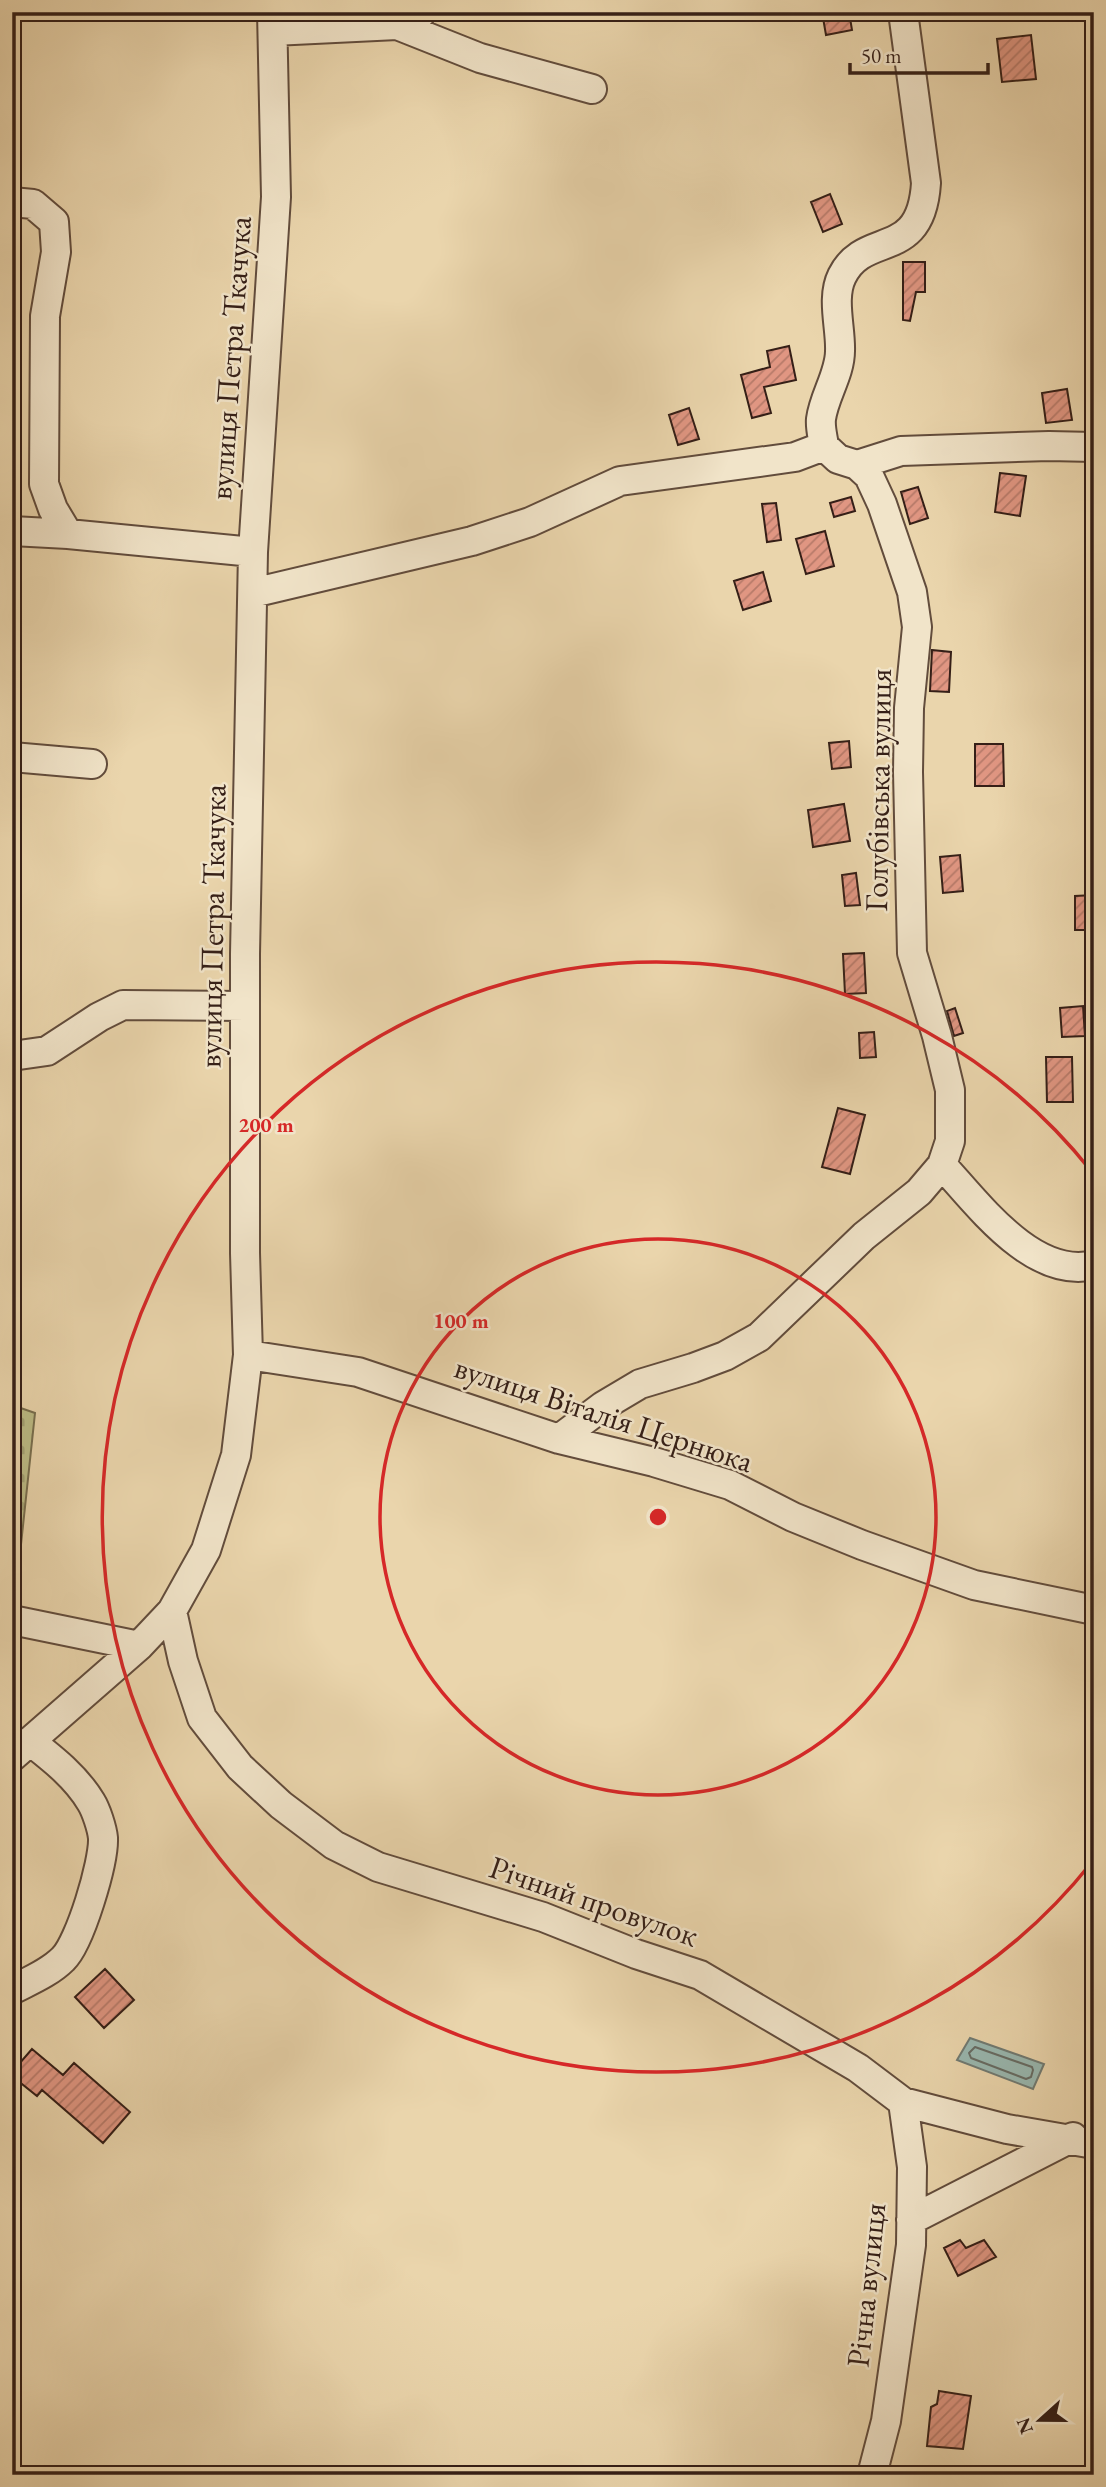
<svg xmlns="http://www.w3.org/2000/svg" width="1106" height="2487" font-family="'EB Garamond',serif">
<defs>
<pattern id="cemetery-stones" width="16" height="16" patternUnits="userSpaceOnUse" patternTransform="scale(1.75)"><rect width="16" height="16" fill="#bcbc86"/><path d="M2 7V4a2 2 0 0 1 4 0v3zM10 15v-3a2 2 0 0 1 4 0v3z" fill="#a2a173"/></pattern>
<pattern id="building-hatch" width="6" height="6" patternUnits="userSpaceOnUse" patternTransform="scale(1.75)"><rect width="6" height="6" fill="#e09682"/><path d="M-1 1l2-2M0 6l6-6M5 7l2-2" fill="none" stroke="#b67a69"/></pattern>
</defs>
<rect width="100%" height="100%" fill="#ead5ac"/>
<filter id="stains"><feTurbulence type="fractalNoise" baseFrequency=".00286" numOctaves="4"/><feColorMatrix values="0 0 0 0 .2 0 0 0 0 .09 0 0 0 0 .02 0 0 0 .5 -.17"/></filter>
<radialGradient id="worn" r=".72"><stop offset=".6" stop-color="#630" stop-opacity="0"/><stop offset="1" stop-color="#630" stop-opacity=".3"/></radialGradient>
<!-- cemetery -->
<path fill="url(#cemetery-stones)" stroke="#786e4e" stroke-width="2" d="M12,1405L35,1413L12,1629Z"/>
<!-- water -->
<path fill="#99b8b0" stroke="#717b73" stroke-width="2" d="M970,2038L1044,2064L1033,2089L957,2060Z"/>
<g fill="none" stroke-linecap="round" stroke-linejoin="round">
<!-- shore -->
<path stroke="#676c64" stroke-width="2" d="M975,2047L1032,2067L1033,2070L1031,2077L1026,2079L971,2058L969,2053Z"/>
</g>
<!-- building -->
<path fill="url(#building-hatch)" stroke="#351f17" stroke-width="2" d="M822,12H849L852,30L826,35Z
M1031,35L1036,79L1002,82L997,39Z
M830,194L842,224L823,232L811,202Z
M903,262H925V292H916L910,321L903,320Z
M789,346L796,380L764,387L771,413L752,418L741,375L770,367L767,351Z
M1067,389L1072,420L1046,423L1042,393Z
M689,408L699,439L678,445L669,415Z
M1000,473L1026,476L1020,516L995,512Z
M918,487L928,518L910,524L901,492Z
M851,497L855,511L834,517L830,503Z
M776,503L781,540L767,542L762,504Z
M825,531L834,566L806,574L796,539Z
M763,572L771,601L743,610L734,581Z
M932,650L951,652L949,692L930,691Z
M849,741L851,767L832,769L829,743Z
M975,744H1003L1004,786H975Z
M844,804L850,841L813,847L808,810Z
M960,855L963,891L943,893L940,857Z
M856,873L860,905L845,906L842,875Z
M1094,895V930H1075V896Z
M864,953L866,993L845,994L843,954Z
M1083,1006L1085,1036L1062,1037L1060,1008Z
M955,1008L963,1033L954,1036L947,1011Z
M874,1032L876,1057L860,1058L859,1033Z
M1046,1057H1072L1073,1102H1047Z
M838,1108L865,1115L850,1174L822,1167Z
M105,1969L134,2000L104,2028L75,1997Z
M32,2049L63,2075L74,2063L130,2112L103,2143L42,2090L37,2096L12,2076V2072Z
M960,2240L966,2248L984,2240L996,2257L958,2276L944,2248Z
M939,2391L971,2396L963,2449L927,2446L931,2407L937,2404Z"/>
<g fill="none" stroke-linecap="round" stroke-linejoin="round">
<!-- minor casing -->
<g stroke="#624c3c" stroke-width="32">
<path id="minor" d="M397,25L480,58L592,89
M273,31L397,25L416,18L422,12
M12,202L33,204L54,222L56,252L45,316L44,484L53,509L68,534L253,552
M857,465L901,451L1049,446L1094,447
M12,531L68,534
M253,593L472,541L530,522L620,481L795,457L824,446
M12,757L92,764
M12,1056L47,1051L99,1017L123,1005L245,1006
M942,1165C978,1204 1033,1280 1094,1265
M248,1355L358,1372L559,1439L654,1462L730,1485L793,1517L862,1545L974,1585L1094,1610
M559,1439L603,1406L640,1384L693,1368L725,1356L759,1337L864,1236L919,1192L942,1165L950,1141V1090L937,1036L912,953L908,772L909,708L917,627L912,592L882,504L869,476L857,465L838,459L824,446C823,438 820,428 821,419C824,396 840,374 840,351C841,328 831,298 842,276C865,229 921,263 926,183L903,12
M172,1611L183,1661L202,1718L240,1767L281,1805L334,1845L378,1867L543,1917L636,1954L700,1975L858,2068L903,2102L1007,2129L1094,2144
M12,1620L139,1646
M12,1757L139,1646L172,1611L206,1550L236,1455L248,1355L245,1253V954L253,552L276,197L272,12
M12,1990C29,1981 49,1973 63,1959C80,1943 104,1862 103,1838C102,1828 96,1810 91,1802C76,1777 53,1759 30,1741
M911,2220L1073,2137
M872,2475L886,2421L911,2245L912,2167L903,2102"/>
</g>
<!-- minor -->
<use href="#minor" stroke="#f1e4c9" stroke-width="28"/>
</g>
<!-- distance rings -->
<g fill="none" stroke="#d62828" stroke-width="3.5">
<circle cx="658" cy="1517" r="278"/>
<path d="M1092 1862A555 555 0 1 1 1092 1172"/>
</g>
<g text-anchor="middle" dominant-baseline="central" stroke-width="5" stroke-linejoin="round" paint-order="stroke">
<!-- street labels -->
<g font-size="32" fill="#351f17" stroke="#f1e4c9">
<text transform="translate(230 358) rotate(-86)">вулиця Петра Ткачука</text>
<text transform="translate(878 790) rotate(-89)">Голубівська вулиця</text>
<text transform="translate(212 926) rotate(-89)">вулиця Петра Ткачука</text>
<text transform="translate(604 1414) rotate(18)">вулиця Віталія Цернюка</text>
<text transform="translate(594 1901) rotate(19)">Річний провулок</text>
<text transform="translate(866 2285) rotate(-84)">Річна вулиця</text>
</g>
</g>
<circle cx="658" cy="1517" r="10" fill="#d62828" stroke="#f1e4c9" stroke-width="3.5"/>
<g font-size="21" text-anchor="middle" font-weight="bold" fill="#d62828" stroke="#f1e4c9" stroke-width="5" stroke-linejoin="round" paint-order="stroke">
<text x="266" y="1132">200 m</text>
<text x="461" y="1328">100 m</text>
</g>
<!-- margin -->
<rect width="1106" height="2487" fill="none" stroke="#ead5ac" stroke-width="42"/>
<rect x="14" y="14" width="1078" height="2459" fill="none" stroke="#351f17" stroke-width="3.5"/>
<rect x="21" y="21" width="1064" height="2445" fill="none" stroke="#351f17" stroke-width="2"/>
<!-- north arrow -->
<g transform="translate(1040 2420) rotate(249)" stroke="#f1e4c9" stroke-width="5" paint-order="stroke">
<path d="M0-5L12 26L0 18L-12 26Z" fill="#351f17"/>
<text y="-10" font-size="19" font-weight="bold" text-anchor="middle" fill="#351f17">N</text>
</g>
<!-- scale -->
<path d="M850 63v10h138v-10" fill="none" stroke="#351f17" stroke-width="3.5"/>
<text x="861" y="63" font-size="21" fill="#351f17" stroke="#f1e4c9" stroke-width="5" paint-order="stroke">50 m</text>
<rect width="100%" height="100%" filter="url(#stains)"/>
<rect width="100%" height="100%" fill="url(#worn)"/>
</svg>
